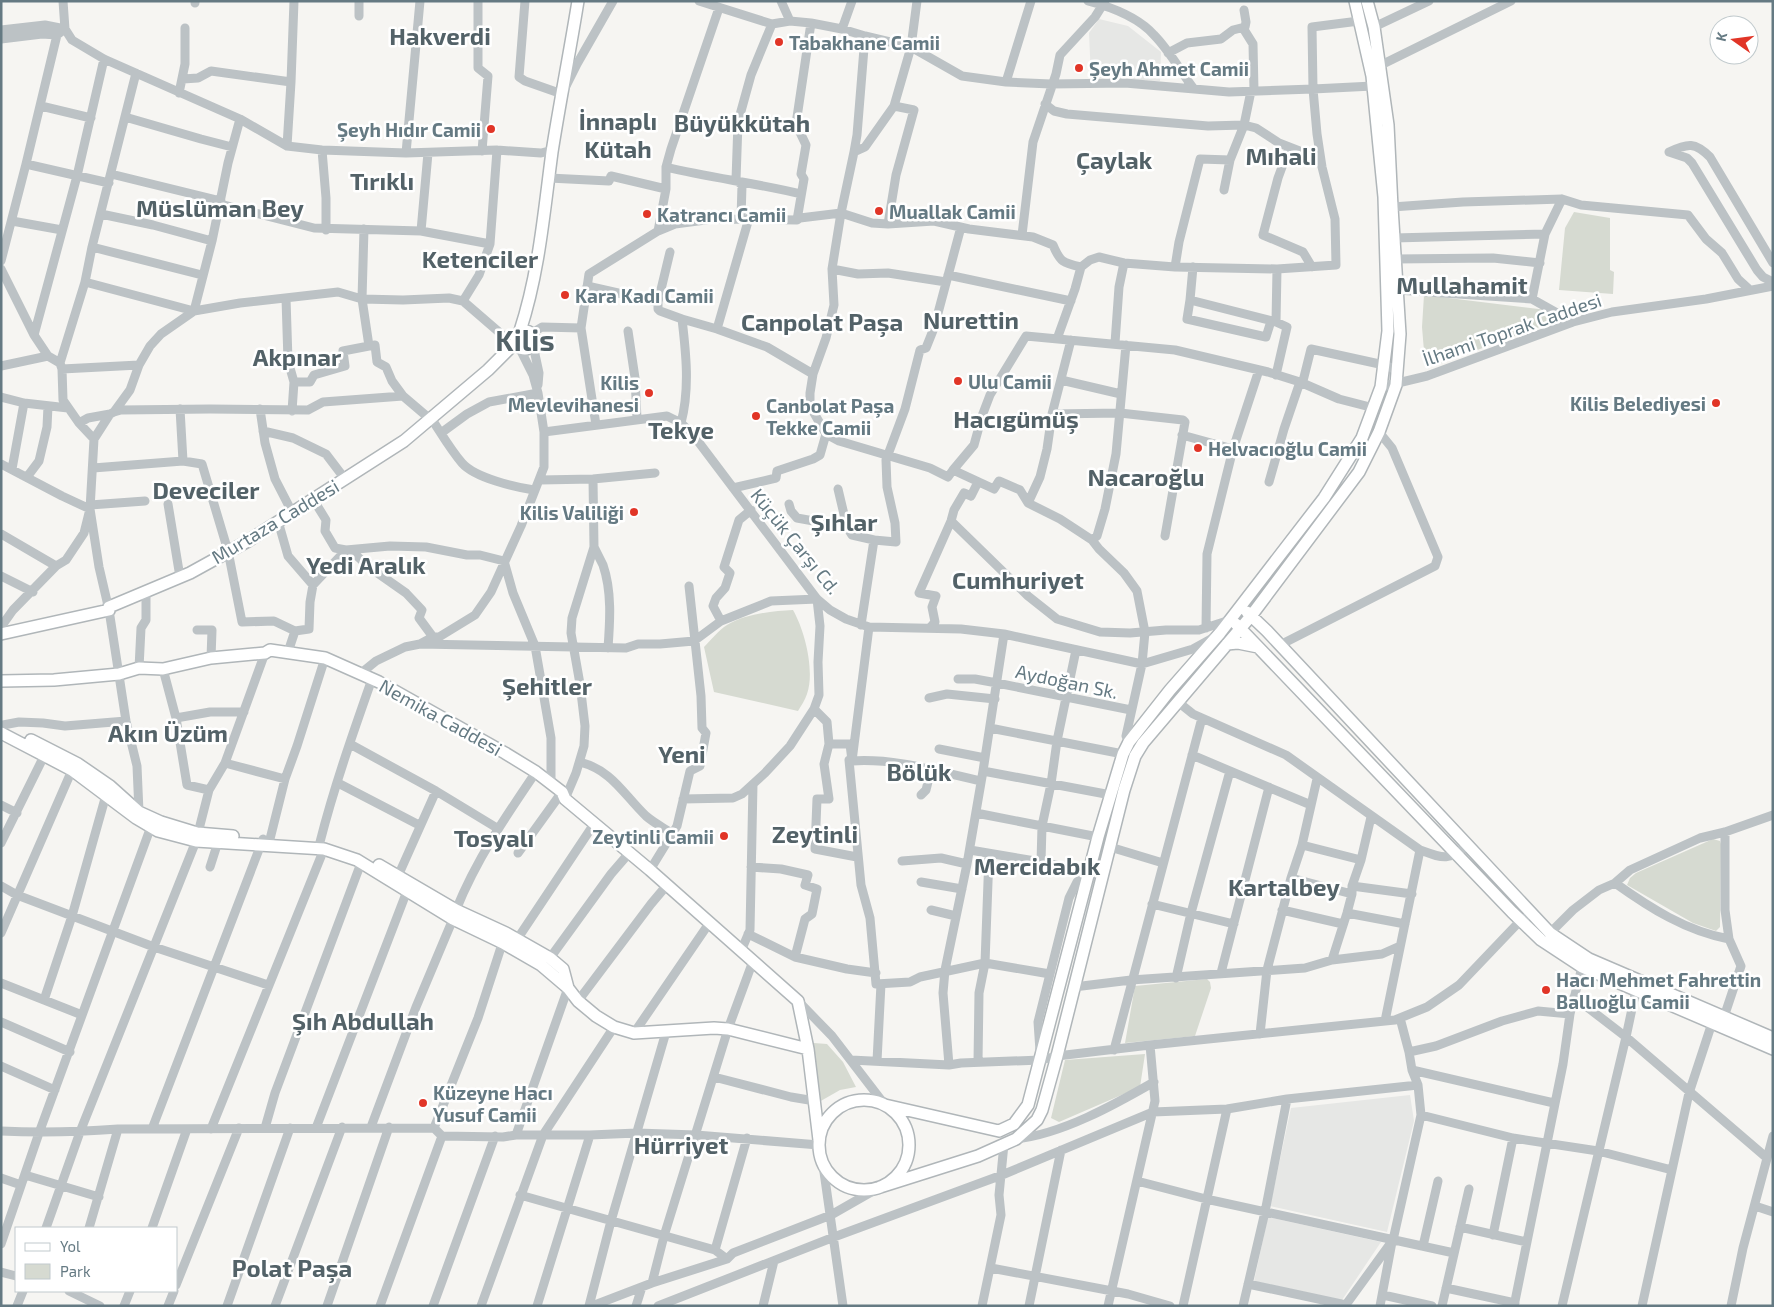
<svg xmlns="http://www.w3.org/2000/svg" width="1774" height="1307" font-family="'Exo 2',sans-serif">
<rect width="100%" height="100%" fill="#f6f5f2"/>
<!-- built -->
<path fill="#e6e7e5" d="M1099,19L1128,26L1161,52L1160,81L1091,78L1089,33Z
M1410,1095L1414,1121L1387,1232L1270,1206L1291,1108Z
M1268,1217L1381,1242L1342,1300L1254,1281Z"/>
<!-- green -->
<path fill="#d6dad1" d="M1574,212L1610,218V270L1614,272L1613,294L1559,290L1565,228Z
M1424,295L1547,310L1553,322L1434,366L1425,363L1422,327Z
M793,610C805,631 815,671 807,694C805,700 801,706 798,711L714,692L704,647C711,640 719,630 727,625C745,614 772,611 793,610Z
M1713,839L1720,841L1721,844L1720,927L1716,931L1693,923L1627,885L1630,878L1636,873Z
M1207,979L1210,982L1211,988L1195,1036L1125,1043L1135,986Z
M814,1043L827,1044L843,1062L856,1087L840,1090L819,1102L811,1046Z
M1145,1054L1140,1087L1059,1122L1051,1118L1065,1060Z"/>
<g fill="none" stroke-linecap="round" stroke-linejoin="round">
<!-- major casing -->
<g stroke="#b0b6b9" stroke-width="14">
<path id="major" d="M516 340a9 9 0 1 1 18 0a9 9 0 1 1-18 0Z
M520,331C539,273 544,212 552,152C560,101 570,51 578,1
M1247,612L1267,631L1550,933L1589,959L1773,1038
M1236,624L1512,912L1541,940L1582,967L1773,1049
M1,634L109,610V607L190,573L248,541L404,441L488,370L516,342
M1227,644L1238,643L1258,647
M1,681L54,680L119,674L139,668L163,669L211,658L265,653L270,650L325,658L379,682L505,753L536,772L562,792L565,799L650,870L798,1001L808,1049L819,1140
M1,733L72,770L136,818L158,831L196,841L324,849L357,860L453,919L503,943L541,965L568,988L578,1001L596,1016L614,1027L634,1033L714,1028L728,1029L808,1049
M31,740L78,764L110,786L139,812L161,822L197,833L233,836
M379,865L456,910L506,933L550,958L563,969L568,988
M819 1145a45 45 0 1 1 90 0a45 45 0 1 1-90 0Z
M885,1105L999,1131L1014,1124L1028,1105L1098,837L1123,754L1129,742L1170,690L1220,633L1324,498L1362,438L1381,387L1388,331L1384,197L1372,76L1355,1
M880,1187L978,1156L1016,1139L1037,1120L1042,1110L1057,1056L1124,790L1135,756L1143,743L1251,616L1359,472L1379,432L1396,385L1400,334L1392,207L1388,125L1374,27L1367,1"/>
</g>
<!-- minor -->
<path stroke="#bcc2c5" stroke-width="9" d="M359,1V16
M478,1V68L488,76L482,151
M525,1L519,77L525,81L562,94L577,64L613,1
M699,1L772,24L790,21L811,23L842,29L865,36L911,47L962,76L1006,82L1051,84L1125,83L1229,92L1313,89L1373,86
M781,1L790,21
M917,1L911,47L894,106L865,147L854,152L841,213L832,269L834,305L826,338L813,374L810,393V406L826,434L839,441L930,468L948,477L953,470L994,489L999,481L1020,490L1028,503L1060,519L1092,540L1099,549L1124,573L1137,591L1145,632L1142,664L1126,736L1129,742
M1088,1C1111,7 1138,17 1154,35C1169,50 1181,72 1194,89
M195,3V1
M1374,27L1429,1
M1243,28L1253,44L1254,91
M842,29L852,1
M1,30L45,25L65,29L72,40L104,59L240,119L287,146L322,150L406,153L497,150L541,153L553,150
M1,39L42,34L57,35
M1168,53L1187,43L1221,39L1233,30L1245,27L1246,22L1244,10
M1381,65L1511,1
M183,79L198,78L211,71L291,82
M1006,82L1031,1
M1251,91L1244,125L1256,128L1279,143L1320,159
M179,93L185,64V28
M1045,104L1054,111L1067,114L1208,126L1244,125L1230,160L1224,190
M41,106L91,118
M125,117L201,139L232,147
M287,146L291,82L294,1
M1289,148L1278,178L1263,235L1303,252L1312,267
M322,150L326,198V230
M854,152L857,135L865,36
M1669,152L1687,158L1692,163L1757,270L1763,277L1773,282
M1669,152C1688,143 1695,142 1710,157L1773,263
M406,153L420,1
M26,164L109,183
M666,167C711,178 756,183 801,194
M111,174L221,201
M549,178L609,181L611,176L666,189
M220,204L314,228L421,231L490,244
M1392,207L1463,202L1562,199L1581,205L1688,215L1706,239L1722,253L1738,279L1750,290
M101,214L153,225L212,241
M741,219L742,185L736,180L738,122L751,75L772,24
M797,220L804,179L801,174L806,145L796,124L811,23
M12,221L62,230
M888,224L896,175L914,110L894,106
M364,229L362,299L369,346L375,345L377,362L386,367L392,381L403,396L430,419
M421,231L428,153
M658,231L666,189V167L671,149L719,8
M1022,235L1033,142L1056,74L1060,55L1095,17L1105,1
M1394,238L1545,234
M92,247L202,275
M1395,259L1493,258L1540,263
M1,261L26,164L57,35L65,29L63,1
M1175,267L1179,242L1200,159L1230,160
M1193,267L1190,300L1276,322L1287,327L1276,375
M1,269L34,335L48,356L60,363L62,369L139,365
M832,269L858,274L888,273L946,282
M948,275L1071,301
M85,282L194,311L240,303L338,292L362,299L403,300L449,298L463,301L507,339L516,342
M587,286L658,302V309L660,311L682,319
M1397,290L1532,299L1573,322
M286,298L288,361L294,382L292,411
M1532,299L1545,234L1562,199
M1190,300L1187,319L1266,337L1271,321
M463,301L479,275L490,244L497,150
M658,302L670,252
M1276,322L1277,269
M581,328L596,425
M717,329L767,347L813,374
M628,331L635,378L637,419
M532,333L542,327L581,328L589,274L658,231L675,224L713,219L797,220L800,218L841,213L872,223L888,224L934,221L969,229L1033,237L1053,245C1060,262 1063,263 1081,267L1090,260L1099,257L1124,263L1175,267L1277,269L1336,265L1335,219L1322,167L1317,134L1313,89L1312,27L1359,21
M34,335L77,176L104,59
M1057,339L1075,289L1081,267
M1115,343L1119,287L1124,263
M533,345L539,373L538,385
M60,363L85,282L92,247L136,73
M1,366L48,356
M62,369L63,400L79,423L94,439
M1061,380L1121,394
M294,382H310L314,375L345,366L343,351L369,346
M1381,387L1427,376L1573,322L1612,312L1706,299L1773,286
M1,397L24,403L68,408
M180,409L183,461L202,464L228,551L242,622L274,621L295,631
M260,409L265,443L275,479L292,512
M114,412L121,410L210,409L308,410L323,402L403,396
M1052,414L1120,413L1183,420L1185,422L1165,536
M431,418C441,433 450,449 462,463C475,478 515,487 534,490
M79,423L88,418L110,414
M681,423C690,389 686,353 682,319L717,329L749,218
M263,431L293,438L326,454L345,479
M544,432L667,416L681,423L694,436L817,599L830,610L846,619L869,627L961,629L1004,634L1142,664L1193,649L1213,638
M441,433L467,414L489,402L538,393
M1182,435L1233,449
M1,464L62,496L90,509L84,533L66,560L56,566L13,610L1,627
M93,468L183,461
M12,469L24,403
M953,470L974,445L982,416L990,395L1026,336L1175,350L1268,372L1300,382L1339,399L1374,408
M27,477L39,461L47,427L48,406
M540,480L593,479L655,473
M1269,482L1284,429L1300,382L1303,381L1311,349L1384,365L1397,370
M733,488L776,478L777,471L813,459L820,455L826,434
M838,489L847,527L852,535L874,540L861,625
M313,499L326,520L325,531L335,548L346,550L357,556L369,567L406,593L422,610L419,618L433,637
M1028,503L1040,477L1047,449L1052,414L1071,340
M168,504L180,577
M789,504L791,511L797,518L847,527
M90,505L145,501
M278,521L288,556L313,585L310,602L309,629L295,631L288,652
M951,521L1028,596L1057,619L1100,632L1130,633L1166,630H1199L1230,620
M1,534L56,566
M874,540L896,542L895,523L887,487L886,460L905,409L920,350L926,348L934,328L961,227
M1092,540L1097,536L1105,509L1116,454L1126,345
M594,547C597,553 600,559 603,565C612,591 610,621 608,648
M1,576L33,592
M313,585L346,550L390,546L426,547L467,555H480L504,561L513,593L535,646L551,738V784
M721,621L713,606L716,598L725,588L730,573L724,567L739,520L751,510
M869,627L852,761L849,760L861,885L870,918L876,984L910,982L920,977L985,963L1050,974
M930,628L935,622L932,607L936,596L919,593L951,521L954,510L964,493L971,496L978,482
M1206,628L1207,554L1233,449L1259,370
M197,630H212L211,658
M420,644L626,648L638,644H660L694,641L721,621L771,601L817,599L820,626L818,662L819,695L814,709L790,746L765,773L742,794L733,798L683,799
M1280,645L1435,566L1438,557L1392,448L1379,432
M139,668L141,628L146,620V591
M163,669L176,718L187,785L209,790
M360,674L376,661L405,647L420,644L433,637H439L475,615L491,592L521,526L544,467V432L538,393L533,375L519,347
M958,679H975L997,683L1131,710
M929,698L947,694L995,699
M1178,702L1193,714L1286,755L1420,850C1442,858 1449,862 1467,845
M814,709L827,722L829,744L824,764L829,799H817L815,849L857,857
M176,718L210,712H244
M3,725L19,722L43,723L65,726L126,721
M990,728L1123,754
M350,744L436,791L497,828
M829,744H850L852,761C896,758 939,772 981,781
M939,749L985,758
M1192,755L1311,805
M580,762C613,771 623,794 646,816C654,823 664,828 673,834
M225,763L285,779
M983,771L1111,795
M338,783L419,825
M921,795L926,790L931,770
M565,799L576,773L584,746L585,726L580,684L571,633L572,618L594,547L593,479
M1,805L17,813
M139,812L137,766L126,721L109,610L99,567L90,509L94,439L110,414L114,412L130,390L139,365L150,346L161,334L194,311L212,241L228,163L240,119
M976,813L1098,837
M270,839L285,779L297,746L325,658
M320,842C334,787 353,733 372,679
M1,843L44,756
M1302,845L1361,860
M1110,847L1163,863
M970,850L1041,862L1089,872
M518,853L562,792
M902,861L941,858L967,864
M1041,862L1042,826L1051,784L1057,741L1076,650
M210,867L218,842
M751,867L781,869L808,875L805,885L817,889L812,914L805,919L795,957
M650,870L677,826L690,771L700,766L706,733L702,728L701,696L689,586
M398,876L436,791
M1291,878L1352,894
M921,882L962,889
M1615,883C1650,908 1686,931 1729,939
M1,886L17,895L154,947L268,985
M1352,886L1412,894
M1152,904L1234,924
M456,910C476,860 506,816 536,772
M931,910L956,916
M1282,910L1343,924
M1347,913L1405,924
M1,933L72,770
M1550,933L1573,910L1599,890L1615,883L1630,870L1700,838L1725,832L1773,815
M748,934L795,957L847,969L876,973
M514,944L594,824
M741,951L750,930L753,784
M550,958L611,874L630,852
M1332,960L1347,913L1352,894V886L1361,860L1371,817
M1221,973L1269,787
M1176,978L1191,913L1230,771
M1,983L82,1015
M1074,987L1131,980L1305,968L1332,960L1382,954L1400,946
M1574,997L1626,1037L1767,1158
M44,1000L72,916L106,795
M578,1001L651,904L667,885
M798,1001L832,1036L885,1105
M1724,1017L1741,966L1729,939L1725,910V832
M1385,1021L1420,850
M1,1022L70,1052
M634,1033L710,922
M1260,1034L1267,970L1291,878L1302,845L1317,779
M1114,1050L1202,718
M1040,1051L1038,1022L1069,898L1077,882L1089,872
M1409,1052L1436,1046L1502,1021L1538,1011L1570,1014
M851,1060L949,1065L961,1063L1041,1060L1057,1056L1150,1045L1395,1020L1427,1007L1459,985L1521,920L1525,918
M877,1061L881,984
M978,1062L979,993L985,963L989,855
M949,1065L943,993L945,970L967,864L983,771L1004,634
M1,1066L55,1090
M1412,1070L1554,1103
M714,1077L791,1097L815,1101
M1421,1115L1513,1138L1598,1151L1672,1170
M371,1127L416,1007L453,919
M265,1128L275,1093L361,863
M316,1128L407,891
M434,1128L478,1018L504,938
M152,1129L263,839
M211,1129L324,849
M1,1131C41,1133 79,1132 118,1129L434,1128L442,1136L503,1137L516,1135H590L637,1133L696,1135L819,1145
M516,1135L568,988
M1016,1139C1062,1134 1114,1105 1154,1082
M823,1165L843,1306
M25,1175L99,1197
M1,1178L21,1185
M1137,1181L1206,1199L1454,1253
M520,1195L715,1250L727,1259
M1755,1206L1773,1212
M1460,1227L1527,1242
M46,1228L80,1132L196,841L209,790L225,763L265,653
M89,1228L118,1129
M152,1228L187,1129
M1493,1235L1513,1138
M1,1244L39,1133L153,821
M1423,1246L1438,1181
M715,1250L747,1138
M991,1268L1128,1294L1170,1306
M1,1272L16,1276
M652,1283L664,1236L728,1029L753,961
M1248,1284L1346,1305
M176,1285L239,1128
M1446,1288L1515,1303
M69,1291L100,1306
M1383,1295L1432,1306
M17,1306L23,1291
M124,1306L130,1291
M168,1306L174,1291
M227,1306L290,1128
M275,1306L342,1127
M327,1306L389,1127
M380,1306L442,1136
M433,1306L495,1136
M481,1306L543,1135L614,1027
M537,1306L590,1135
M589,1306L611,1221L666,1032
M592,1306L652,1283L727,1259L733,1253L831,1215L880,1187
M636,1306L642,1287
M658,1306L834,1237L1002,1175L1153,1112L1227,1109L1287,1099L1418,1085
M763,1306L774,1261
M982,1306L1001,1215L999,1195L1004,1144
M1029,1306L1061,1150
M1108,1306L1155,1101L1150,1045
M1183,1306L1227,1109
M1243,1306L1265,1212L1287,1099
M1345,1306L1393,1240L1421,1115L1418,1085L1412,1070L1409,1052L1400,1018
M1380,1306L1392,1242
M1442,1306L1469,1189
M1514,1306L1563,1064L1570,1014L1582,967
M1562,1306L1626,1037L1636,990
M1642,1306L1689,1093L1712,1023
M1731,1306L1743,1248L1773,1136"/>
<!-- major -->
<use href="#major" stroke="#fff" stroke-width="11"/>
</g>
<!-- markers -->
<g fill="#e13527" stroke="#fff" stroke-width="2">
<circle cx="779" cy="42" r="5"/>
<circle cx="1079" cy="68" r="5"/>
<circle cx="491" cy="129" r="5"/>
<circle cx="879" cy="211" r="5"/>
<circle cx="647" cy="214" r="5"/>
<circle cx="565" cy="295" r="5"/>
<circle cx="958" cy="381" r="5"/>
<circle cx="649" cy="393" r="5"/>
<circle cx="1716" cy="403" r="5"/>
<circle cx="756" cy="416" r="5"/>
<circle cx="1198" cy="448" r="5"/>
<circle cx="634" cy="512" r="5"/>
<circle cx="724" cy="836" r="5"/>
<circle cx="1546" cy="990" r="5"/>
<circle cx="423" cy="1103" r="5"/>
</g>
<g text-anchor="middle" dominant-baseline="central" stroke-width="5" stroke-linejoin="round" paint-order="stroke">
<!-- poi labels -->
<g font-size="19" font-weight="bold" fill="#657a83" stroke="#fff" text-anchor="start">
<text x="789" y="42">Tabakhane Camii</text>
<text x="1089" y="68">Şeyh Ahmet Camii</text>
<text x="481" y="129" text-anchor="end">Şeyh Hıdır Camii</text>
<text x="889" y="211">Muallak Camii</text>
<text x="657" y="214">Katrancı Camii</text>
<text x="575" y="295">Kara Kadı Camii</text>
<text x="968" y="381">Ulu Camii</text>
<text x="639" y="382" text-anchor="end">Kilis<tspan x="639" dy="22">Mevlevihanesi</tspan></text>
<text x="1706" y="403" text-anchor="end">Kilis Belediyesi</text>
<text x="766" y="405">Canbolat Paşa<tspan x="766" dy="22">Tekke Camii</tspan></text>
<text x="1208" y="448">Helvacıoğlu Camii</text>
<text x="624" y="512" text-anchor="end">Kilis Valiliği</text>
<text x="714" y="836" text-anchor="end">Zeytinli Camii</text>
<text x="1556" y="979">Hacı Mehmet Fahrettin<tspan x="1556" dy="22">Ballıoğlu Camii</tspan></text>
<text x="433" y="1092">Küzeyne Hacı<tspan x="433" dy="22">Yusuf Camii</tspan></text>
</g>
<!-- street labels -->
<g font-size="19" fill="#657a83" stroke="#fff">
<text transform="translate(1512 329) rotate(-19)">İlhami Toprak Caddesi</text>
<text transform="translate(275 521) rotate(-31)">Murtaza Caddesi</text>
<text transform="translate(796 541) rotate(51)">Küçük Çarşı Cd.</text>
<text transform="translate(1067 681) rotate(12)">Aydoğan Sk.</text>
<text transform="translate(441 717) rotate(29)">Nemika Caddesi</text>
</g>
<!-- district labels -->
<g font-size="24" font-weight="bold" fill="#536268" stroke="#fff">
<text x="440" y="35">Hakverdi</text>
<text x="618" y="120">İnnaplı<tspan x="618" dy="28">Kütah</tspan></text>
<text x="742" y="122">Büyükkütah</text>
<text x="1281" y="155">Mıhali</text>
<text x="1114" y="159">Çaylak</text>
<text x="382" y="180">Tırıklı</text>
<text x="220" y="207">Müslüman Bey</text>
<text x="480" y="258">Ketenciler</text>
<text x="1462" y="284">Mullahamit</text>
<text x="971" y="319">Nurettin</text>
<text x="822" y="321">Canpolat Paşa</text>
<text x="297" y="356">Akpınar</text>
<text x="1016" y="418">Hacıgümüş</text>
<text x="681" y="429">Tekye</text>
<text x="1146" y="476">Nacaroğlu</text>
<text x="206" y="489">Deveciler</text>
<text x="844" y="521">Şıhlar</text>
<text x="366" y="564">Yedi Aralık</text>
<text x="1018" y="579">Cumhuriyet</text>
<text x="547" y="685">Şehitler</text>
<text x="168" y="732">Akın Üzüm</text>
<text x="682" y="753">Yeni</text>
<text x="919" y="771">Bölük</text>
<text x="815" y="833">Zeytinli</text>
<text x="494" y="837">Tosyalı</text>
<text x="1037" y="865">Mercidabık</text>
<text x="1284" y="886">Kartalbey</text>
<text x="363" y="1020">Şıh Abdullah</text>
<text x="681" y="1144">Hürriyet</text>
<text x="292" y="1267">Polat Paşa</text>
</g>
<!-- town labels -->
<g font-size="29" font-weight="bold" fill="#536268" stroke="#fff">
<text x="525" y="339">Kilis</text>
</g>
</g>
<!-- border -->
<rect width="1774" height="1307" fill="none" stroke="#657a83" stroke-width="5"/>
<!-- legend -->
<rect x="15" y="1227" width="162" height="65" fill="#ffffff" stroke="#c1cacd"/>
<rect x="25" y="1243" width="25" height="8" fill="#ffffff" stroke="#c1cacd"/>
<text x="60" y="1252" font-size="15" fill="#657a83">Yol</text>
<rect x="25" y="1264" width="25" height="15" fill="#d6dad1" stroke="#c1cacd"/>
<text x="60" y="1277" font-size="15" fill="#657a83">Park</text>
<!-- north arrow -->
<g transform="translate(1734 40) rotate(284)"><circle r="24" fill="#ffffff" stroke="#c1cacd"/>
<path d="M0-4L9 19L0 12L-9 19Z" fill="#e13527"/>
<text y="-8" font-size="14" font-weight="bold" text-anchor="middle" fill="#657a83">K</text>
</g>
</svg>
